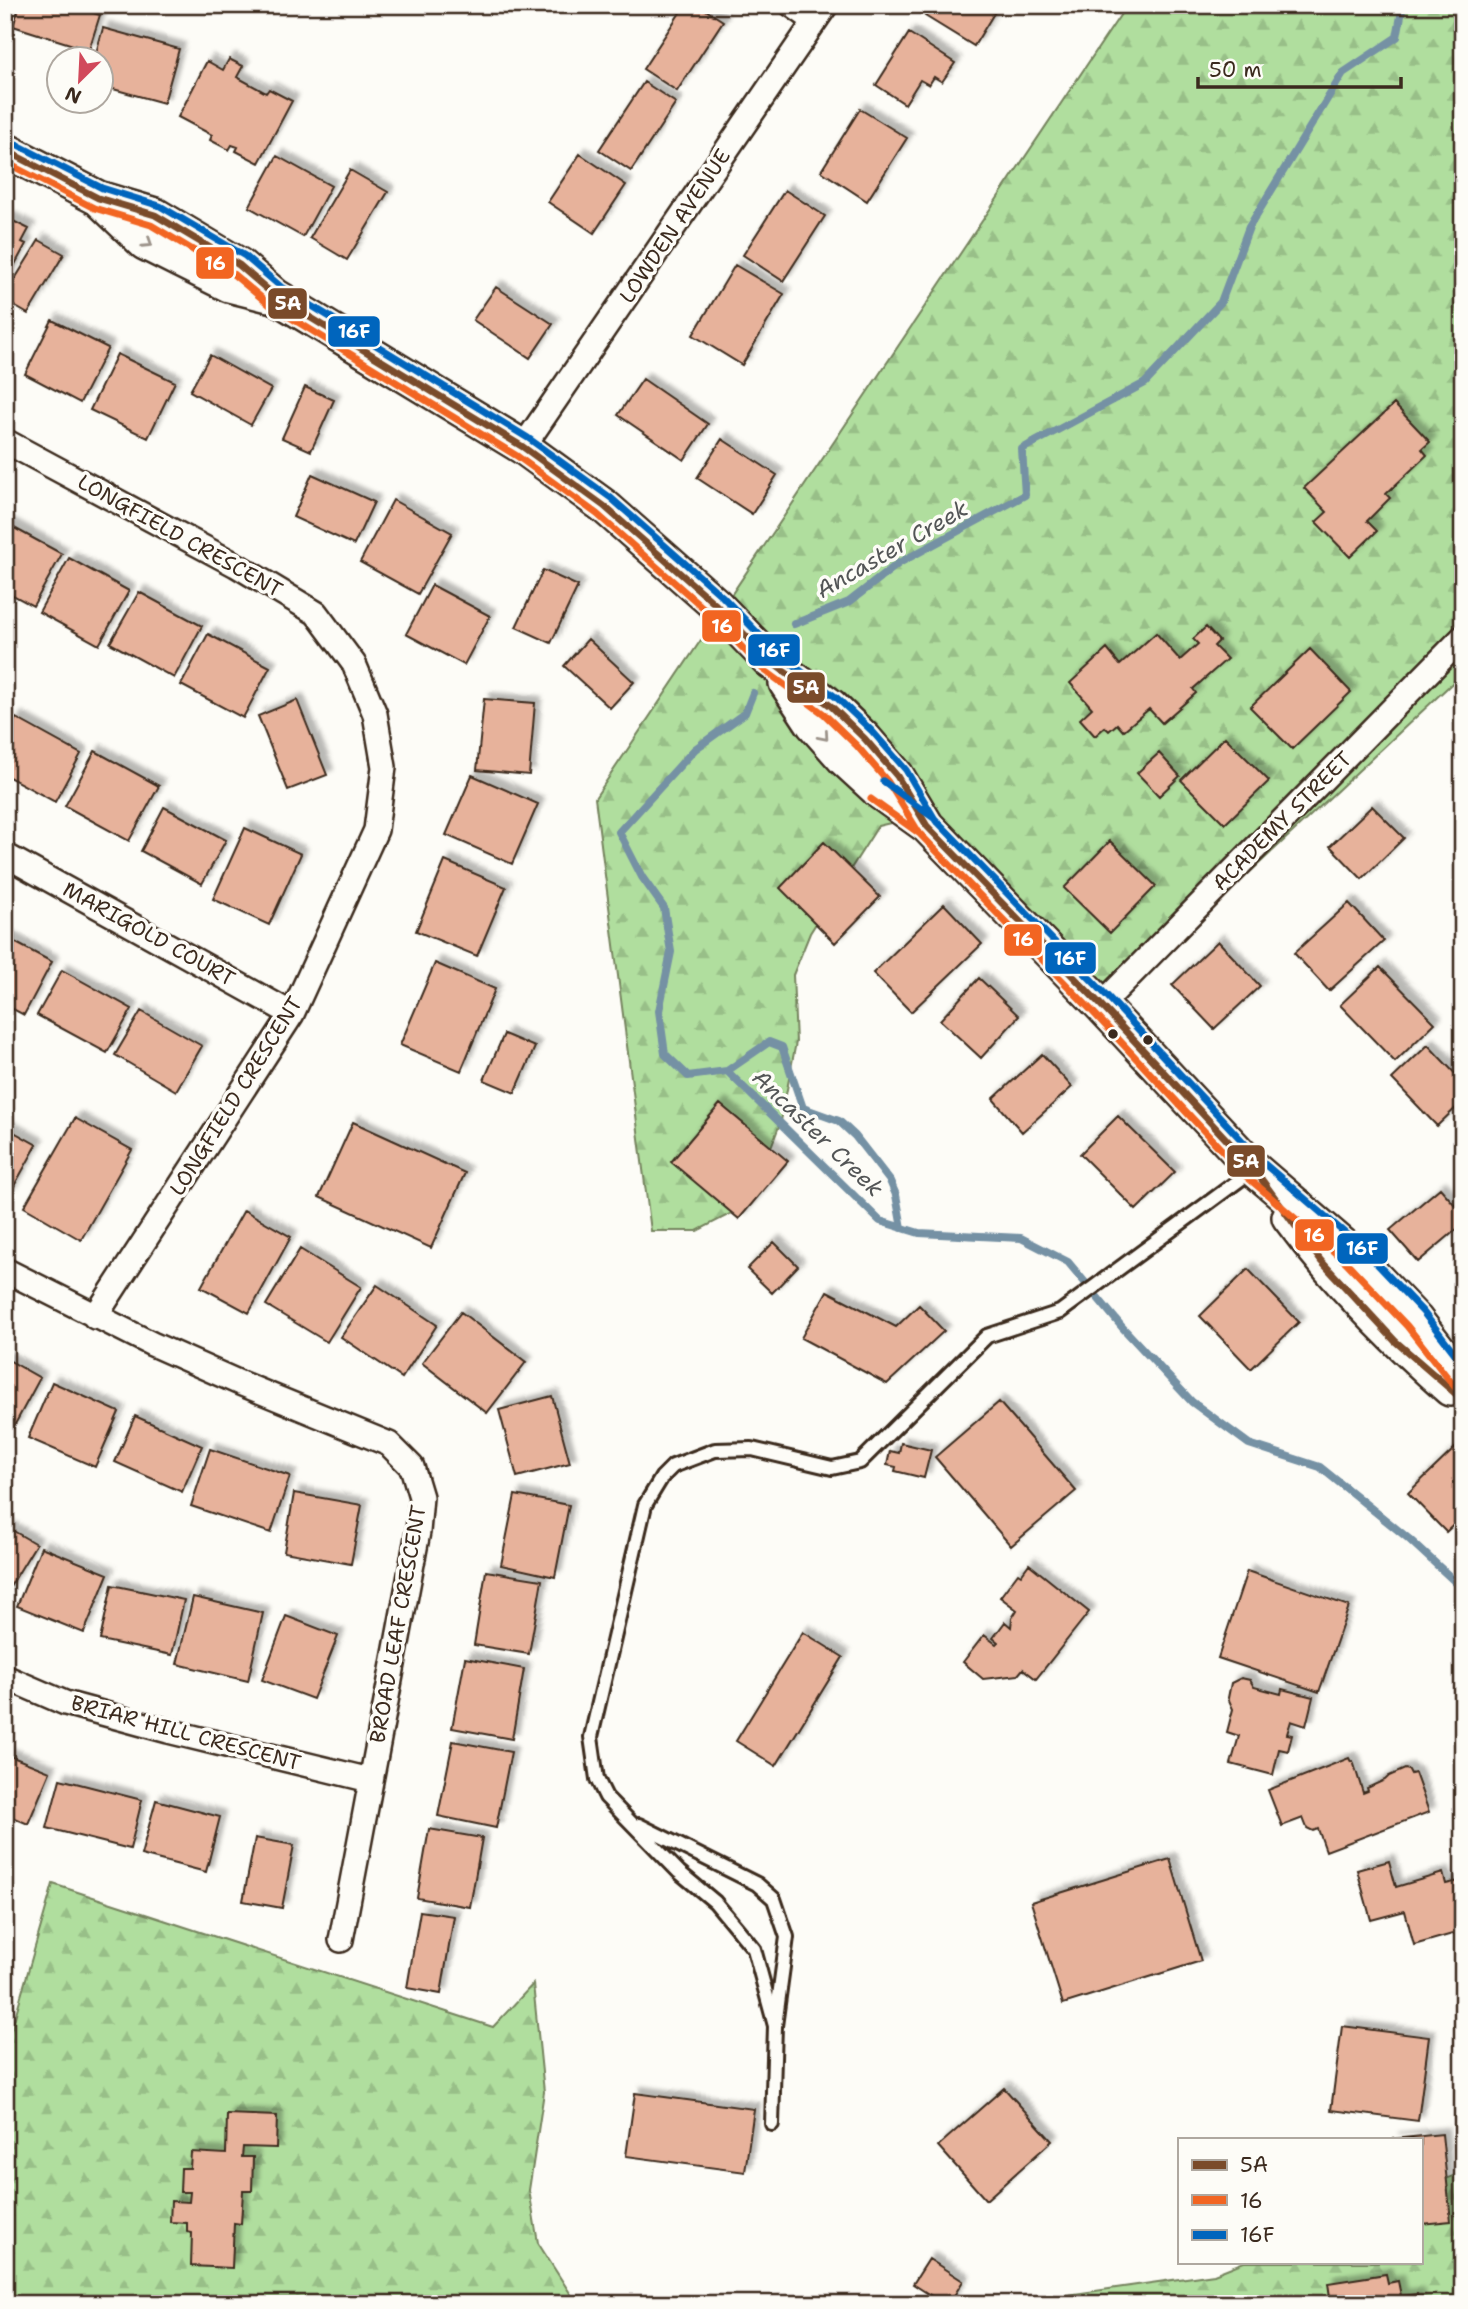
<svg xmlns="http://www.w3.org/2000/svg" width="1468" height="2309" font-family="'Shantell Sans',sans-serif">
<defs>
<pattern id="forest-firs" width="22" height="20" patternUnits="userSpaceOnUse" patternTransform="scale(1.75)"><rect width="22" height="20" fill="#b0de9e"/><path d="M5 1l3.5 6h-7zM16 11l3.5 6h-7z" fill="#98bf88"/></pattern>
<filter id="shadow"><feDropShadow dx="6" dy="-6" stdDeviation="2" flood-color="#0004"/></filter>
</defs>
<rect width="100%" height="100%" fill="#fdfcf7"/>
<filter id="ink" filterUnits="userSpaceOnUse"><feTurbulence type="fractalNoise" baseFrequency=".0143" numOctaves="2"/><feDisplacementMap in="SourceGraphic" scale="14" xChannelSelector="R" yChannelSelector="G"/><feConvolveMatrix kernelMatrix="1 2 1 2 8 2 1 2 1" color-interpolation-filters="sRGB"/></filter>
<g filter="url(#ink)">
<!-- forest -->
<path fill="url(#forest-firs)" stroke="#76845e" stroke-width="2" d="M1127,5H1463V673L1095,1017L903,820L878,826L810,933L793,975L796,1042L781,1121L756,1186L736,1211L697,1231H651L595,798Z
M53,1884L493,2027L533,1984L544,2092L529,2190L538,2243L577,2304H15L5,2268V2052Z
M1463,2172V2304H1004L1214,2274L1244,2262H1421V2189Z"/>
<g fill="none" stroke-linecap="round" stroke-linejoin="round">
<!-- stream -->
<path stroke="#7591a4" stroke-width="8" d="M794,624L849,602L899,563L1025,495L1022,449L1145,383L1221,302L1249,227L1343,73L1397,37L1403,5
M753,693L745,713L695,749L619,832L642,877L664,908L671,952L659,1011L665,1054L688,1076L727,1071L880,1221L919,1233L1021,1238L1068,1262L1122,1327L1192,1402L1249,1444L1320,1467L1409,1539L1463,1589
M727,1071L769,1042L782,1047L803,1108L839,1121L855,1136L890,1181L896,1195L902,1228"/>
</g>
<!-- building -->
<path fill="#e7b29b" stroke="#3b2a1e" stroke-width="2" filter="url(#shadow)" d="M20,5H69L100,15L89,50L13,26Z
M685,5H698L723,21L677,91L643,69Z
M932,5H999L974,46L925,16Z
M103,28L179,49L164,103L102,86V60H94Z
M909,33L955,63L942,82L934,77L929,85L920,80L905,104L876,85Z
M229,59L243,66L237,77L266,93L269,89L292,101L259,163L236,151L238,147L232,145L229,150L210,140L212,135L178,117L207,61L223,70Z
M644,82L676,103L631,171L599,150Z
M860,109L907,138L867,201L821,171Z
M580,154L626,185L594,233L548,202Z
M277,156L331,186L303,237L249,207Z
M350,170L388,192L347,260L310,238Z
M785,190L825,216L783,281L743,255Z
M5,217L29,229L22,242L26,244L5,283Z
M39,240L64,254L28,314L9,303L11,300L5,295Z
M735,265L784,294L742,365L693,335Z
M496,287L553,324L530,358L473,320Z
M52,320L108,348L80,403L25,374Z
M117,354L175,382L148,438L90,410Z
M210,355L271,389L251,425L190,391Z
M643,379L708,424L684,460L618,415Z
M305,387L334,400L311,451L282,438Z
M1394,404L1430,442L1422,449L1427,455L1386,494L1390,498L1367,521L1377,531L1350,557L1316,522L1327,512L1304,488Z
M722,439L777,475L752,514L697,478Z
M312,474L374,502L354,545L293,517Z
M393,500L452,533L418,594L360,562Z
M5,523L62,554L33,606L5,591Z
M69,558L129,591L99,645L39,612Z
M543,570L578,586L551,643L516,627Z
M432,585L490,616L464,665L406,634Z
M139,592L202,626L174,678L110,643Z
M1206,627L1219,641L1214,646L1227,659L1193,689L1196,693L1162,723L1149,709L1123,731L1117,724L1109,731L1105,727L1095,736L1080,719L1092,708L1070,683L1107,649L1120,665L1156,633L1180,660L1198,644L1193,639Z
M208,634L270,667L243,718L181,685Z
M588,639L634,682L610,708L564,666Z
M1310,649L1351,692L1292,749L1250,707Z
M484,699L535,703L529,775L477,770Z
M297,700L327,775L288,790L258,716Z
M16,718L81,754L55,802L5,775V738Z
M1225,737L1269,781L1225,824L1181,780Z
M95,751L159,786L129,841L65,806Z
M1159,753L1180,776L1159,796L1137,773Z
M472,775L538,804L512,864L446,835Z
M1372,806L1404,838L1362,879L1330,846Z
M164,807L226,840L202,884L141,851Z
M245,828L301,854L269,925L213,899Z
M1110,841L1156,886L1110,933L1064,888Z
M824,842L880,897L835,943L780,888Z
M445,861L506,887L477,956L416,931Z
M1349,903L1384,941L1329,991L1294,953Z
M944,904L982,944L911,1012L873,973Z
M5,937L52,962L24,1015L5,1005Z
M1218,941L1260,986L1214,1029L1172,985Z
M435,963L495,989L461,1071L400,1045Z
M1380,967L1435,1023L1395,1062L1340,1005Z
M62,970L132,1009L107,1053L37,1015Z
M979,978L1019,1016L981,1058L940,1020Z
M141,1011L202,1046L176,1091L115,1055Z
M504,1034L535,1047L515,1093L484,1080Z
M1428,1045L1463,1082V1101L1437,1126L1392,1079Z
M1042,1054L1072,1087L1022,1132L993,1099Z
M720,1104L788,1161L739,1219L671,1162Z
M1118,1116L1175,1172L1136,1210L1080,1154Z
M75,1118L132,1150L81,1240L24,1207Z
M353,1122L465,1173L431,1248L319,1197Z
M5,1127L37,1145L10,1193L5,1190Z
M1440,1188L1463,1214V1224L1418,1262L1390,1230Z
M244,1210L291,1237L249,1313L201,1287Z
M774,1242L798,1266L772,1293L747,1269Z
M300,1249L361,1287L327,1342L266,1305Z
M1248,1269L1299,1322L1251,1369L1200,1316Z
M377,1285L437,1325L402,1378L341,1337Z
M827,1291L896,1327L919,1305L944,1331L887,1384L801,1338Z
M461,1312L526,1362L487,1413L422,1363Z
M5,1358L40,1378L13,1428L5,1423Z
M52,1382L119,1412L95,1467L28,1438Z
M552,1396L570,1463L517,1477L499,1410Z
M999,1402L1076,1491L1011,1546L935,1457Z
M135,1416L202,1446L182,1492L115,1462Z
M901,1443L931,1450L924,1478L895,1471L896,1467L887,1465L890,1451L899,1453Z
M1455,1448L1463,1456V1516L1446,1532L1408,1493Z
M210,1449L290,1476L271,1533L191,1506Z
M294,1493L362,1505L351,1564L284,1552Z
M515,1495L569,1505L555,1577L501,1565Z
M5,1526L36,1544L5,1595Z
M41,1547L108,1574L84,1633L17,1606Z
M1029,1564L1089,1612L1036,1679L1023,1669L1018,1675L983,1679L963,1662L984,1635L996,1644L998,1642L993,1638L1005,1622L1011,1627L1012,1618L1017,1610L1000,1597L1018,1573L1021,1575Z
M486,1571L542,1580L529,1654L474,1645Z
M1247,1571L1349,1606L1319,1692L1218,1658Z
M112,1585L184,1600L172,1655L100,1640Z
M193,1597L263,1613L248,1681L177,1664Z
M286,1616L338,1636L313,1699L262,1680Z
M803,1632L843,1657L776,1766L736,1741Z
M465,1658L524,1669L512,1739L452,1728Z
M1241,1678L1250,1680L1254,1687L1281,1694L1282,1689L1313,1697L1306,1726L1291,1721L1287,1734L1292,1735L1288,1751L1279,1749L1273,1775L1231,1764L1239,1736L1227,1732L1233,1709L1228,1698L1231,1683Z
M453,1741L511,1752L496,1828L438,1816Z
M5,1754L50,1772L28,1824L5,1814Z
M1349,1758L1351,1762L1353,1761L1363,1793L1368,1791L1367,1788L1385,1780L1389,1776L1405,1769L1409,1770L1411,1774L1415,1773L1429,1812L1326,1851L1318,1829L1313,1831L1307,1828L1303,1818L1282,1826L1268,1790Z
M60,1779L142,1800L130,1849L47,1828Z
M156,1800L220,1817L206,1872L141,1855Z
M429,1829L482,1838L470,1907L417,1898Z
M255,1838L294,1845L282,1908L243,1901Z
M1170,1859L1201,1961L1063,2004L1031,1902Z
M1389,1861L1396,1887L1443,1873L1446,1884L1463,1880V1931L1414,1945L1405,1911L1371,1920L1357,1870Z
M420,1911L454,1916L441,1994L407,1988Z
M1342,2026L1429,2037L1418,2121L1331,2110Z
M1004,2088L1052,2141L986,2200L938,2146Z
M635,2093L754,2109L745,2172L626,2156Z
M227,2114L277,2116L276,2148L243,2147L242,2157H253L252,2191H243L241,2224L234,2223L232,2268L191,2266L192,2233L187,2232V2223L170,2222L171,2201L189,2202L190,2192H180L181,2168H190L191,2152L226,2154Z
M1442,2134L1451,2221L1421,2224V2139H1392Z
M929,2259L963,2281L949,2304H944L913,2284Z
M1386,2274L1388,2283L1398,2281L1401,2296L1417,2294L1419,2304H1331L1328,2283Z"/>
<g fill="none" stroke-linecap="round" stroke-linejoin="round">
<!-- lane casing -->
<g stroke="#3b2a1e" stroke-width="18">
<path id="lane" d="M639,1825L757,1884L774,1899L787,1937L775,2026L772,2124
M775,2026L754,1949L715,1902L679,1872L606,1797L597,1779L591,1737L645,1505L662,1477L673,1466L715,1450L752,1449L832,1468L860,1462L987,1336L1060,1312L1253,1170"/>
</g>
<!-- street casing -->
<g stroke="#3b2a1e" stroke-width="28">
<path id="street" d="M792,5L815,21
M5,441L236,565L316,613L354,664L375,714L384,767L376,830L292,1014L95,1317
M523,447L826,5
M5,855L292,1014
M1101,1005L1463,637
M5,1270L152,1344L240,1383L389,1444L412,1467L421,1497L418,1532L341,1940
M5,1677L65,1703L168,1731L370,1780"/>
</g>
<!-- secondary casing -->
<g stroke="#3b2a1e" stroke-width="38">
<path id="secondary" d="M5,150L98,198L155,215L239,265L275,296L523,447L604,506L715,604L770,661L831,706L865,739L897,776L927,826
M102,202L145,243L229,285L269,295
M786,683L813,724L844,759L881,793L927,826L1101,1005L1254,1169L1353,1254L1415,1319L1463,1381
M1289,1217C1336,1281 1390,1336 1450,1389"/>
</g>
<!-- lane -->
<use href="#lane" stroke="#fdfcf7" stroke-width="12"/>
<!-- street -->
<use href="#street" stroke="#fdfcf7" stroke-width="23"/>
<!-- secondary -->
<use href="#secondary" stroke="#fdfcf7" stroke-width="33"/>
<!-- bus-1 casing -->
<g stroke="#fdfcf7" stroke-width="12">
<path id="bus-1" d="M5,150L98,198L155,215L239,265L275,296L523,447L604,506L715,604L770,661L831,706L865,739L897,776L927,826L1101,1005L1254,1169L1321,1261L1395,1341L1463,1400"/>
</g>
<!-- bus-2 casing -->
<g stroke="#fdfcf7" stroke-width="12">
<path id="bus-2" d="M5,162L94,208L151,225L233,274L270,305L517,456L597,514L708,612L763,669L824,714L857,746L888,782L918,831
M871,799L920,834L1093,1012L1246,1176L1346,1262L1407,1326L1455,1387"/>
</g>
<!-- bus-3 casing -->
<g stroke="#fdfcf7" stroke-width="12">
<path id="bus-3" d="M10,141L102,188L160,206L245,256L281,287L528,438L611,498L722,596L777,653L837,698L872,731L906,770L936,821
M883,781L935,819L1109,998L1261,1161L1361,1247L1423,1312L1463,1364"/>
</g>
<!-- bus-1 -->
<use href="#bus-1" stroke="#7a4b2a" stroke-width="7"/>
<!-- bus-2 -->
<use href="#bus-2" stroke="#f26522" stroke-width="7"/>
<!-- bus-3 -->
<use href="#bus-3" stroke="#0065bd" stroke-width="7"/>
</g>
<!-- one-way arrows -->
<defs><path id="oneway-chevron" d="M-2-3.5L2.5 0L-2 3.5" fill="none" stroke-width="1.6" stroke-linecap="round" stroke-linejoin="round" transform="scale(1.75)"/></defs>
<g stroke="#9c938a">
<use href="#oneway-chevron" transform="translate(148 243) rotate(33)"/>
<use href="#oneway-chevron" transform="translate(824 736) rotate(49)"/>
</g>
</g>
<!-- markers -->
<g fill="#3b2a1e" stroke="#fdfcf7" stroke-width="2.5">
<circle cx="1113" cy="1034" r="6"/>
<circle cx="1148" cy="1040" r="6"/>
</g>
<g text-anchor="middle" dominant-baseline="central" stroke-width="7" stroke-linejoin="round" paint-order="stroke">
<!-- street labels -->
<g font-size="21" fill="#3b2a1e" stroke="#fdfcf7">
<text transform="translate(675 226) rotate(-56)">LOWDEN AVENUE</text>
<text transform="translate(180 536) rotate(29)">LONGFIELD CRESCENT</text>
<text transform="translate(1282 821) rotate(-45)">ACADEMY STREET</text>
<text transform="translate(149 934) rotate(29)">MARIGOLD COURT</text>
<text transform="translate(236 1096) rotate(-58)">LONGFIELD CRESCENT</text>
<text transform="translate(398 1624) rotate(-80)">BROAD LEAF CRESCENT</text>
<text transform="translate(186 1733) rotate(15)">BRIAR HILL CRESCENT</text>
</g>
<!-- water labels -->
<g font-size="23" font-style="italic" fill="#535556" stroke="#fdfcf7">
<text transform="translate(892 549) rotate(-30)">Ancaster Creek</text>
<text transform="translate(818 1133) rotate(44)">Ancaster Creek</text>
</g>
</g>
<g stroke="#fdfcf7" stroke-width="2.5">
<rect x="195" y="246" width="40" height="34" rx="7" fill="#f26522"/>
<rect x="267" y="287" width="41" height="33" rx="7" fill="#7a4b2a"/>
<rect x="327" y="315" width="54" height="33" rx="7" fill="#0065bd"/>
<rect x="701" y="609" width="41" height="34" rx="7" fill="#f26522"/>
<rect x="747" y="633" width="54" height="34" rx="7" fill="#0065bd"/>
<rect x="786" y="671" width="40" height="33" rx="7" fill="#7a4b2a"/>
<rect x="1003" y="923" width="40" height="34" rx="7" fill="#f26522"/>
<rect x="1044" y="941" width="53" height="34" rx="7" fill="#0065bd"/>
<rect x="1226" y="1144" width="40" height="34" rx="7" fill="#7a4b2a"/>
<rect x="1294" y="1218" width="41" height="34" rx="7" fill="#f26522"/>
<rect x="1336" y="1232" width="53" height="33" rx="7" fill="#0065bd"/>
</g>
<g font-size="19" text-anchor="middle" font-weight="bold" fill="#fff">
<text x="215" y="270">16</text>
<text x="288" y="310">5A</text>
<text x="354" y="338">16F</text>
<text x="722" y="633">16</text>
<text x="774" y="657">16F</text>
<text x="806" y="694">5A</text>
<text x="1023" y="946">16</text>
<text x="1070" y="965">16F</text>
<text x="1246" y="1168">5A</text>
<text x="1314" y="1242">16</text>
<text x="1362" y="1255">16F</text>
</g>
<!-- margin -->
<rect width="1468" height="2309" fill="none" stroke="#fdfcf7" stroke-width="28"/>
<rect x="14" y="14" width="1440" height="2281" fill="none" stroke="#3b2a1e" stroke-width="2.5" filter="url(#ink)"/>
<!-- legend -->
<rect x="1178" y="2138" width="245" height="126" fill="#fdfcf7" stroke="#afa8a0" stroke-width="2"/>
<rect x="1192" y="2160" width="35" height="10" fill="#7a4b2a" stroke="#afa8a0" stroke-width="2"/>
<text x="1240" y="2172" font-size="21" fill="#3b2a1e">5A</text>
<rect x="1192" y="2195" width="35" height="10" fill="#f26522" stroke="#afa8a0" stroke-width="2"/>
<text x="1240" y="2208" font-size="21" fill="#3b2a1e">16</text>
<rect x="1192" y="2230" width="35" height="10" fill="#0065bd" stroke="#afa8a0" stroke-width="2"/>
<text x="1240" y="2242" font-size="21" fill="#3b2a1e">16F</text>
<!-- north arrow -->
<g transform="translate(80 80) rotate(204)"><circle r="33" fill="#fdfcf7" stroke="#afa8a0" stroke-width="2"/>
<path d="M0-5L12 26L0 18L-12 26Z" fill="#d1495b"/>
<text y="-10" font-size="19" font-weight="bold" text-anchor="middle" fill="#3b2a1e">N</text>
</g>
<!-- scale -->
<path d="M1198 77v10h203v-10" fill="none" stroke="#3b2a1e" stroke-width="3.5"/>
<text x="1209" y="77" font-size="21" fill="#3b2a1e" stroke="#fdfcf7" stroke-width="5" paint-order="stroke">50 m</text>
</svg>
